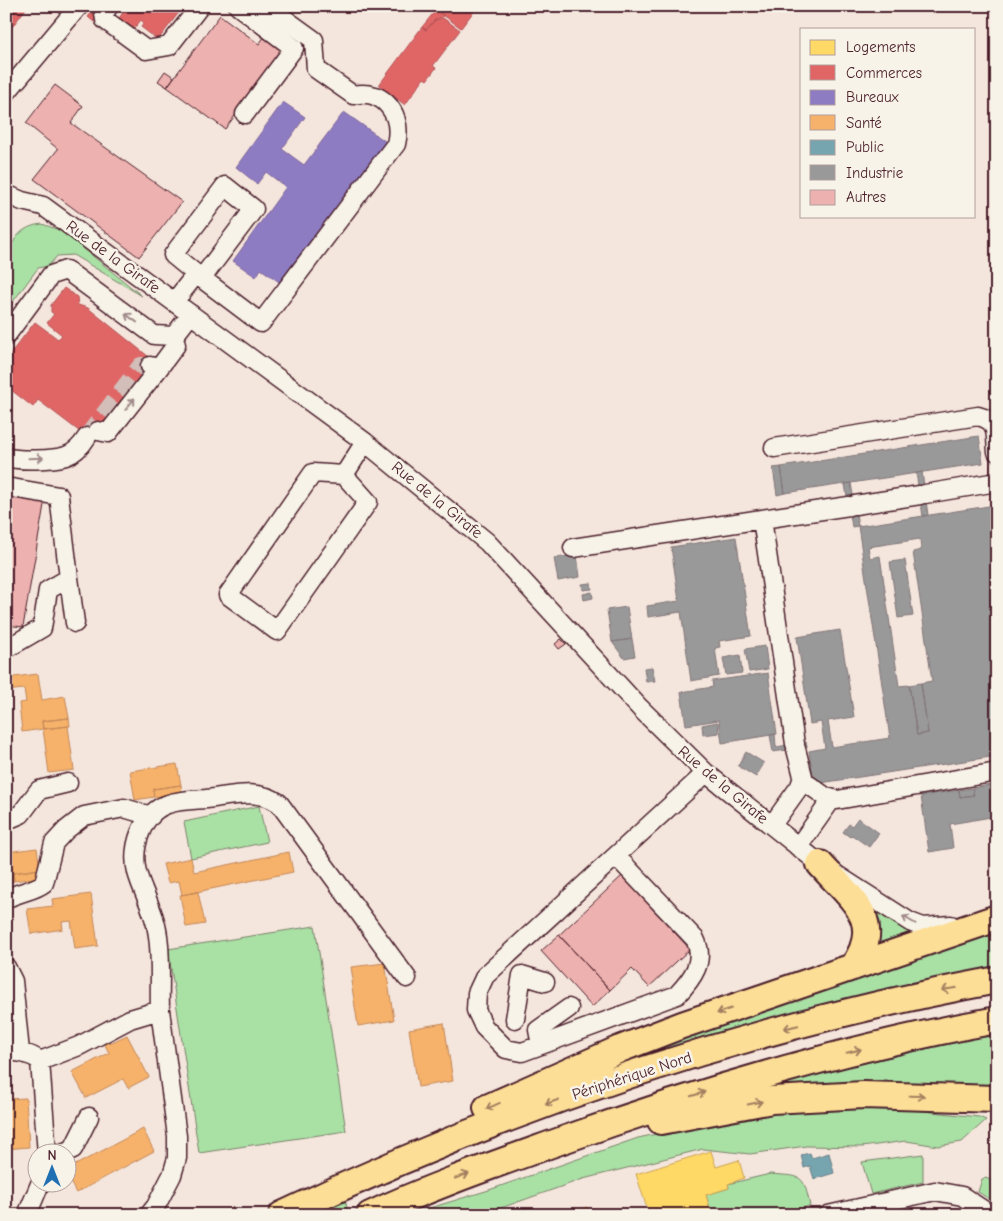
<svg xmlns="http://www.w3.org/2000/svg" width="1003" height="1221" font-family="'Comic Neue',sans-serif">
<rect width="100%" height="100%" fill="#f5e6dd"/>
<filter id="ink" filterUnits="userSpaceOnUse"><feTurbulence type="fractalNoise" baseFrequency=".02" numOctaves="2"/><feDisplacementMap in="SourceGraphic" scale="10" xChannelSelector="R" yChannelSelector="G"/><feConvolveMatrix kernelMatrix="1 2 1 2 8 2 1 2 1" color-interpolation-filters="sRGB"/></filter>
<g filter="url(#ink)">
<!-- green -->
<path fill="#a9e1a5" stroke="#7a8068" d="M42,224L62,231L142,296L73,255L57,256L48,266L38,268L6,311C6,278 0,228 42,224Z
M259,806L267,842L191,858L184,822Z
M866,899L910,932V935L872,951Z
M315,926L346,1131L199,1153L168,949Z
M997,927V967L905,986L775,1017L570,1083L732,1016Z
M997,1033V1086L752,1092L855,1065Z
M868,1105L979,1117L986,1120L962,1142L938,1146L906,1141L862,1147L806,1146L750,1154L703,1149L583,1179L481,1215H407L489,1190L638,1138L749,1114Z
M923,1154V1182L871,1194L862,1162Z
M770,1174C802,1177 803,1172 810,1206L775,1215H712L706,1195L729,1188L728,1184Z
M985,1178L997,1182V1204L978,1192L982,1179Z
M344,1196L349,1215H304Z"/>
<!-- homes -->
<path fill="#ffd966" stroke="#c9a154" d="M711,1151L716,1167L739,1160L744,1178L728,1184L729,1188L706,1195L712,1215H649L636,1174Z
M587,1207L590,1215H571L570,1213Z"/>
<!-- shops -->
<path fill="#e06666" stroke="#b35154" d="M6,6L27,7L6,35Z
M123,6H189L184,14L180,11L158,40L141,27L144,23L141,20L132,31L117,21L124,11L121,9Z
M438,6H467L474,11L461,28L436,10Z
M436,10L444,16L435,20L426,30L422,27Z
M92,12L97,16L94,22L88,17Z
M443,18L460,30L433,66L436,68L427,80L424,78L405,105L379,85L422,27L426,30L435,20Z
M64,288L77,297L78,305L88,308L154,361L92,441L38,400L33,407L6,386V359L35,322L58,339L62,335L47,323L54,314L51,312V305Z
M997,1156V1172L991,1169Z"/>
<!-- offices -->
<path fill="#8e7cc3" stroke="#7a6095" d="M283,102L305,117L282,149L304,165L344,112L389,144L282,284L261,269L256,277L233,261L286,187L266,172L257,184L236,167Z"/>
<!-- health -->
<path fill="#f6b26b" stroke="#c28658" d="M38,674L42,700L65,696L69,718L42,721L43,729L22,732L19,703L26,702L24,689L6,691V678Z
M69,718L70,726L43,729L42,721Z
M68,726L74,770L49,773L43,729Z
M177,764L181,785L153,789L154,797L135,800L130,771Z
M181,785L182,793L154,797L153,789Z
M37,848L40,869L13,873L14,881L6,882V852Z
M289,852L293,872L182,895L179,881L168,883L163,864L191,858L194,872Z
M40,869L41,877L14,881L13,873Z
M198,892L205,924L186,927L180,895Z
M91,894L98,946L75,949L71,921L62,922L63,929L31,934L27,909L53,906L52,899Z
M385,963L394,1020L358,1026L351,981L353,980L351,967Z
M444,1023L453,1081L418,1087L409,1029Z
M127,1035L149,1077L128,1088L123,1079L86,1098L72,1072L109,1053L104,1043L109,1041L110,1043Z
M26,1098L29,1147L6,1149V1099Z
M143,1129L154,1151L76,1193L68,1178V1169Z"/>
<!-- public -->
<path fill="#76a5af" stroke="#697d87" d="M810,1153L812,1158L829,1153L834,1173L814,1179L810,1166L804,1168L801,1155Z"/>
<!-- industry -->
<path fill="#999" stroke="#817478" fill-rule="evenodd" d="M979,436L983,463L785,493L781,467Z
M781,467L785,493L777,495L773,468Z
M922,472L928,515L923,516L916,473Z
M851,483L858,526L852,527L845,484Z
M989,506L991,518L997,517V756L814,784L809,751L825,748L821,722L810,724L797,637L840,630L854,717L828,721L832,747L890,738L858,526ZM920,539L921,550L913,552L932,681L921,683L928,733L917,735L909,685L899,686L880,556L870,558L868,547Z
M736,537L751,636L719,641L720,647L715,648L719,676L691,681L681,612L648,617L647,606L679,601L671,547Z
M577,555L580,577L558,581L554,558Z
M905,560L913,616L898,618L890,562Z
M591,583L592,589L583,590L582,584Z
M592,592L593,598L584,600L583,594Z
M627,607L632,639L612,642L607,610Z
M632,639L635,656L624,658L612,642Z
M765,646L768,669L749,672L745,649Z
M740,655L742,673L726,675L723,658Z
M652,667L655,681L646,682L644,668Z
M768,673L777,734L722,743L719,720L686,725L681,692L713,687L712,681Z
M921,683L928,733L917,735L909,685Z
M718,722L719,733L703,735L702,725Z
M775,734L776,747L806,742L807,747L773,752L770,735Z
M746,752L764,763L756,777L738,766Z
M997,784V816L950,824L953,848L929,852L921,796L959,790L960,797L974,795L972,788Z
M972,788L974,795L960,797L959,790Z
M858,818L879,833L869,847L852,835L850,837L843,832L849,824L852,826Z"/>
<!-- building -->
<path fill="#edb1af" stroke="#4a1f2b" d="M220,15L259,44L265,36L284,50L225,129L167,87Z
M165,71L174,77L167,87L158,81Z
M55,85L83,106L71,123L182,202L139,257L34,179L58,149L26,123Z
M6,492L45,499L23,627L6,625Z
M561,639L566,644L559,649L555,644Z
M622,876L690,949L649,987L632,969L610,990L559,935Z
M559,935L610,990L592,1007L541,951Z"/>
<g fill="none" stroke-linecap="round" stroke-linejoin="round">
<!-- minor-tunnel -->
<path stroke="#d3beb9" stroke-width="18" stroke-dasharray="18 9" stroke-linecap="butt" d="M87,437L141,366H150"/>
<!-- minor casing -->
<g stroke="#4a1f2b" stroke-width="21">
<path id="minor" d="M109,6L104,13L105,20L146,50L169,46L200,6
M238,6L294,48L245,114
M6,93L79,6
M6,194L22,201L43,206L365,442L487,542L640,708L706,773L820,864L910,922L923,927L951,925
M196,274L173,255L225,186L254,209L202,278
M174,302L196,274L261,323L396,144C403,116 385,88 353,95L316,69L314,40L267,6
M6,336L51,275L66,270L154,335L174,336L191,314
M150,366L159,368L176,345L174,336
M98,431L108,433L159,368
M774,448L978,416C999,421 995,433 997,452
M6,457C18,461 54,460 66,456C75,453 82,445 87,437
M344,475L368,502L277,631L228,595L313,473L344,475L365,442
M6,487L59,496L69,578
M925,494L997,482
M855,505L920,495
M762,519L849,506
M573,548L762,519L795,744
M6,649L42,628L48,590L69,578L75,623
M802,780L826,797L837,800L997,772
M7,820L21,814L39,790L68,783
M772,825L800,786L803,776L796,749
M798,847L832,799
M616,856L695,939C706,961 692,979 677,995L522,1052L506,1049L484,1027L476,1010L477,993L485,976L706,773
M6,899C18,892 34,891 44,883L54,843L66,830L84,816L124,808L151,816
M6,967L13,981L20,1052
M160,1010C159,985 162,954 157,930C154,910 142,891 137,872C131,848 142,812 168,804C179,800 193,800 206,799C231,796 257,788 279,803L407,978
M515,1019L522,975L545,982
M541,1045L538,1030L569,1008
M6,1051C18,1052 30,1053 40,1061L47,1154
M40,1061L79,1046L130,1019L160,1010L177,1136V1158L172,1175L156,1206L149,1215
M59,1154L73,1149L89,1117
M27,1215L40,1184
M828,1215L935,1191L962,1196L991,1215"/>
</g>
<!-- highway casing -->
<g stroke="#4a1f2b" stroke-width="30">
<path id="highway" d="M820,864C851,899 886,920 853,967
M487,1108L620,1049L682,1025L997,918
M661,1121L772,1100L863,1095L997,1099
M282,1215C508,1107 750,1026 997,980
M370,1215C432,1186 496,1164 560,1141C703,1090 848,1047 997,1020"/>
</g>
<!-- minor -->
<use href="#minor" stroke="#f7f3e8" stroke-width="18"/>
<!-- highway -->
<use href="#highway" stroke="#fdde96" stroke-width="26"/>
</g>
<!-- one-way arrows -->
<defs><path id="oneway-shaft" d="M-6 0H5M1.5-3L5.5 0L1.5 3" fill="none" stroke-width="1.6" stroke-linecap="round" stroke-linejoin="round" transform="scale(1.25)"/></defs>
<g stroke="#a0898a">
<use href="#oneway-shaft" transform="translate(131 318) rotate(-144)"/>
<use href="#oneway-shaft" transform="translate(130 404) rotate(-52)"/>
<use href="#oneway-shaft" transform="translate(36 458) rotate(-2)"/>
<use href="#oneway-shaft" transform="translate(909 920) rotate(-150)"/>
</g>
<g stroke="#a47e60">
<use href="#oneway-shaft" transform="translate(949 989) rotate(170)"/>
<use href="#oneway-shaft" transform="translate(724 1011) rotate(161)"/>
<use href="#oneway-shaft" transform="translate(791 1027) rotate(166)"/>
<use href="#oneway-shaft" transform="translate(854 1051) rotate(-13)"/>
<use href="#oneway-shaft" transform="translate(698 1094) rotate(-17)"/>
<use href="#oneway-shaft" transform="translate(917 1096) rotate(1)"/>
<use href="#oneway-shaft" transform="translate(552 1102) rotate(161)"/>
<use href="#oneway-shaft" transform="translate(755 1103) rotate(-11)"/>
<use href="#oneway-shaft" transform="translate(493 1106) rotate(156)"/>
<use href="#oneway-shaft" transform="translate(462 1176) rotate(-20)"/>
</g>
</g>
<g text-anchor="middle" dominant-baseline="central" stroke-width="5" stroke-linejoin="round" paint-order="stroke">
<!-- street labels -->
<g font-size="16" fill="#4a1f2b" stroke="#f7f3e8">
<text transform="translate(113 257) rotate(36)">Rue de la Girafe</text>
<text transform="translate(437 500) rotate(39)">Rue de la Girafe</text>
<text transform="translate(723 785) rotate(40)">Rue de la Girafe</text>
<text transform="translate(632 1076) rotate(-18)">Périphérique Nord</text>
</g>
</g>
<!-- margin -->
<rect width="1003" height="1221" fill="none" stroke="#f7f3e8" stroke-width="25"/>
<rect x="12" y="12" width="978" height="1196" fill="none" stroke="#4a1f2b" stroke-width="2" filter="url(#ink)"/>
<!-- legend -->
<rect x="800" y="28" width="175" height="190" fill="#f7f3e8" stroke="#b29e9c"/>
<rect x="810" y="40" width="25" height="15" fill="#ffd966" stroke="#b29e9c"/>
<text x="846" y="52" font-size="15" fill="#4a1f2b">Logements</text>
<rect x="810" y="65" width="25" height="15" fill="#e06666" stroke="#b29e9c"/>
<text x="846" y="78" font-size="15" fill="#4a1f2b">Commerces</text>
<rect x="810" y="90" width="25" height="15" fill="#8e7cc3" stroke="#b29e9c"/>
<text x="846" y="102" font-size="15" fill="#4a1f2b">Bureaux</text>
<rect x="810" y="115" width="25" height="15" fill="#f6b26b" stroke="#b29e9c"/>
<text x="846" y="128" font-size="15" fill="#4a1f2b">Santé</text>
<rect x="810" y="140" width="25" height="15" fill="#76a5af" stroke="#b29e9c"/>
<text x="846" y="152" font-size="15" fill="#4a1f2b">Public</text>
<rect x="810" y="165" width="25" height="15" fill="#999999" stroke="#b29e9c"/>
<text x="846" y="178" font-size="15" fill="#4a1f2b">Industrie</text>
<rect x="810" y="190" width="25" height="15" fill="#edb1af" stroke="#b29e9c"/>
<text x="846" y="202" font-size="15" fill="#4a1f2b">Autres</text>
<!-- north arrow -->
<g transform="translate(52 1168)"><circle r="24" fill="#f7f3e8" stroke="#b29e9c"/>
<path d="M0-4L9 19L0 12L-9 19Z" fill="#1f6fb2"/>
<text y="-8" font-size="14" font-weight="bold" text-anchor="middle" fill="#4a1f2b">N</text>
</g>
</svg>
